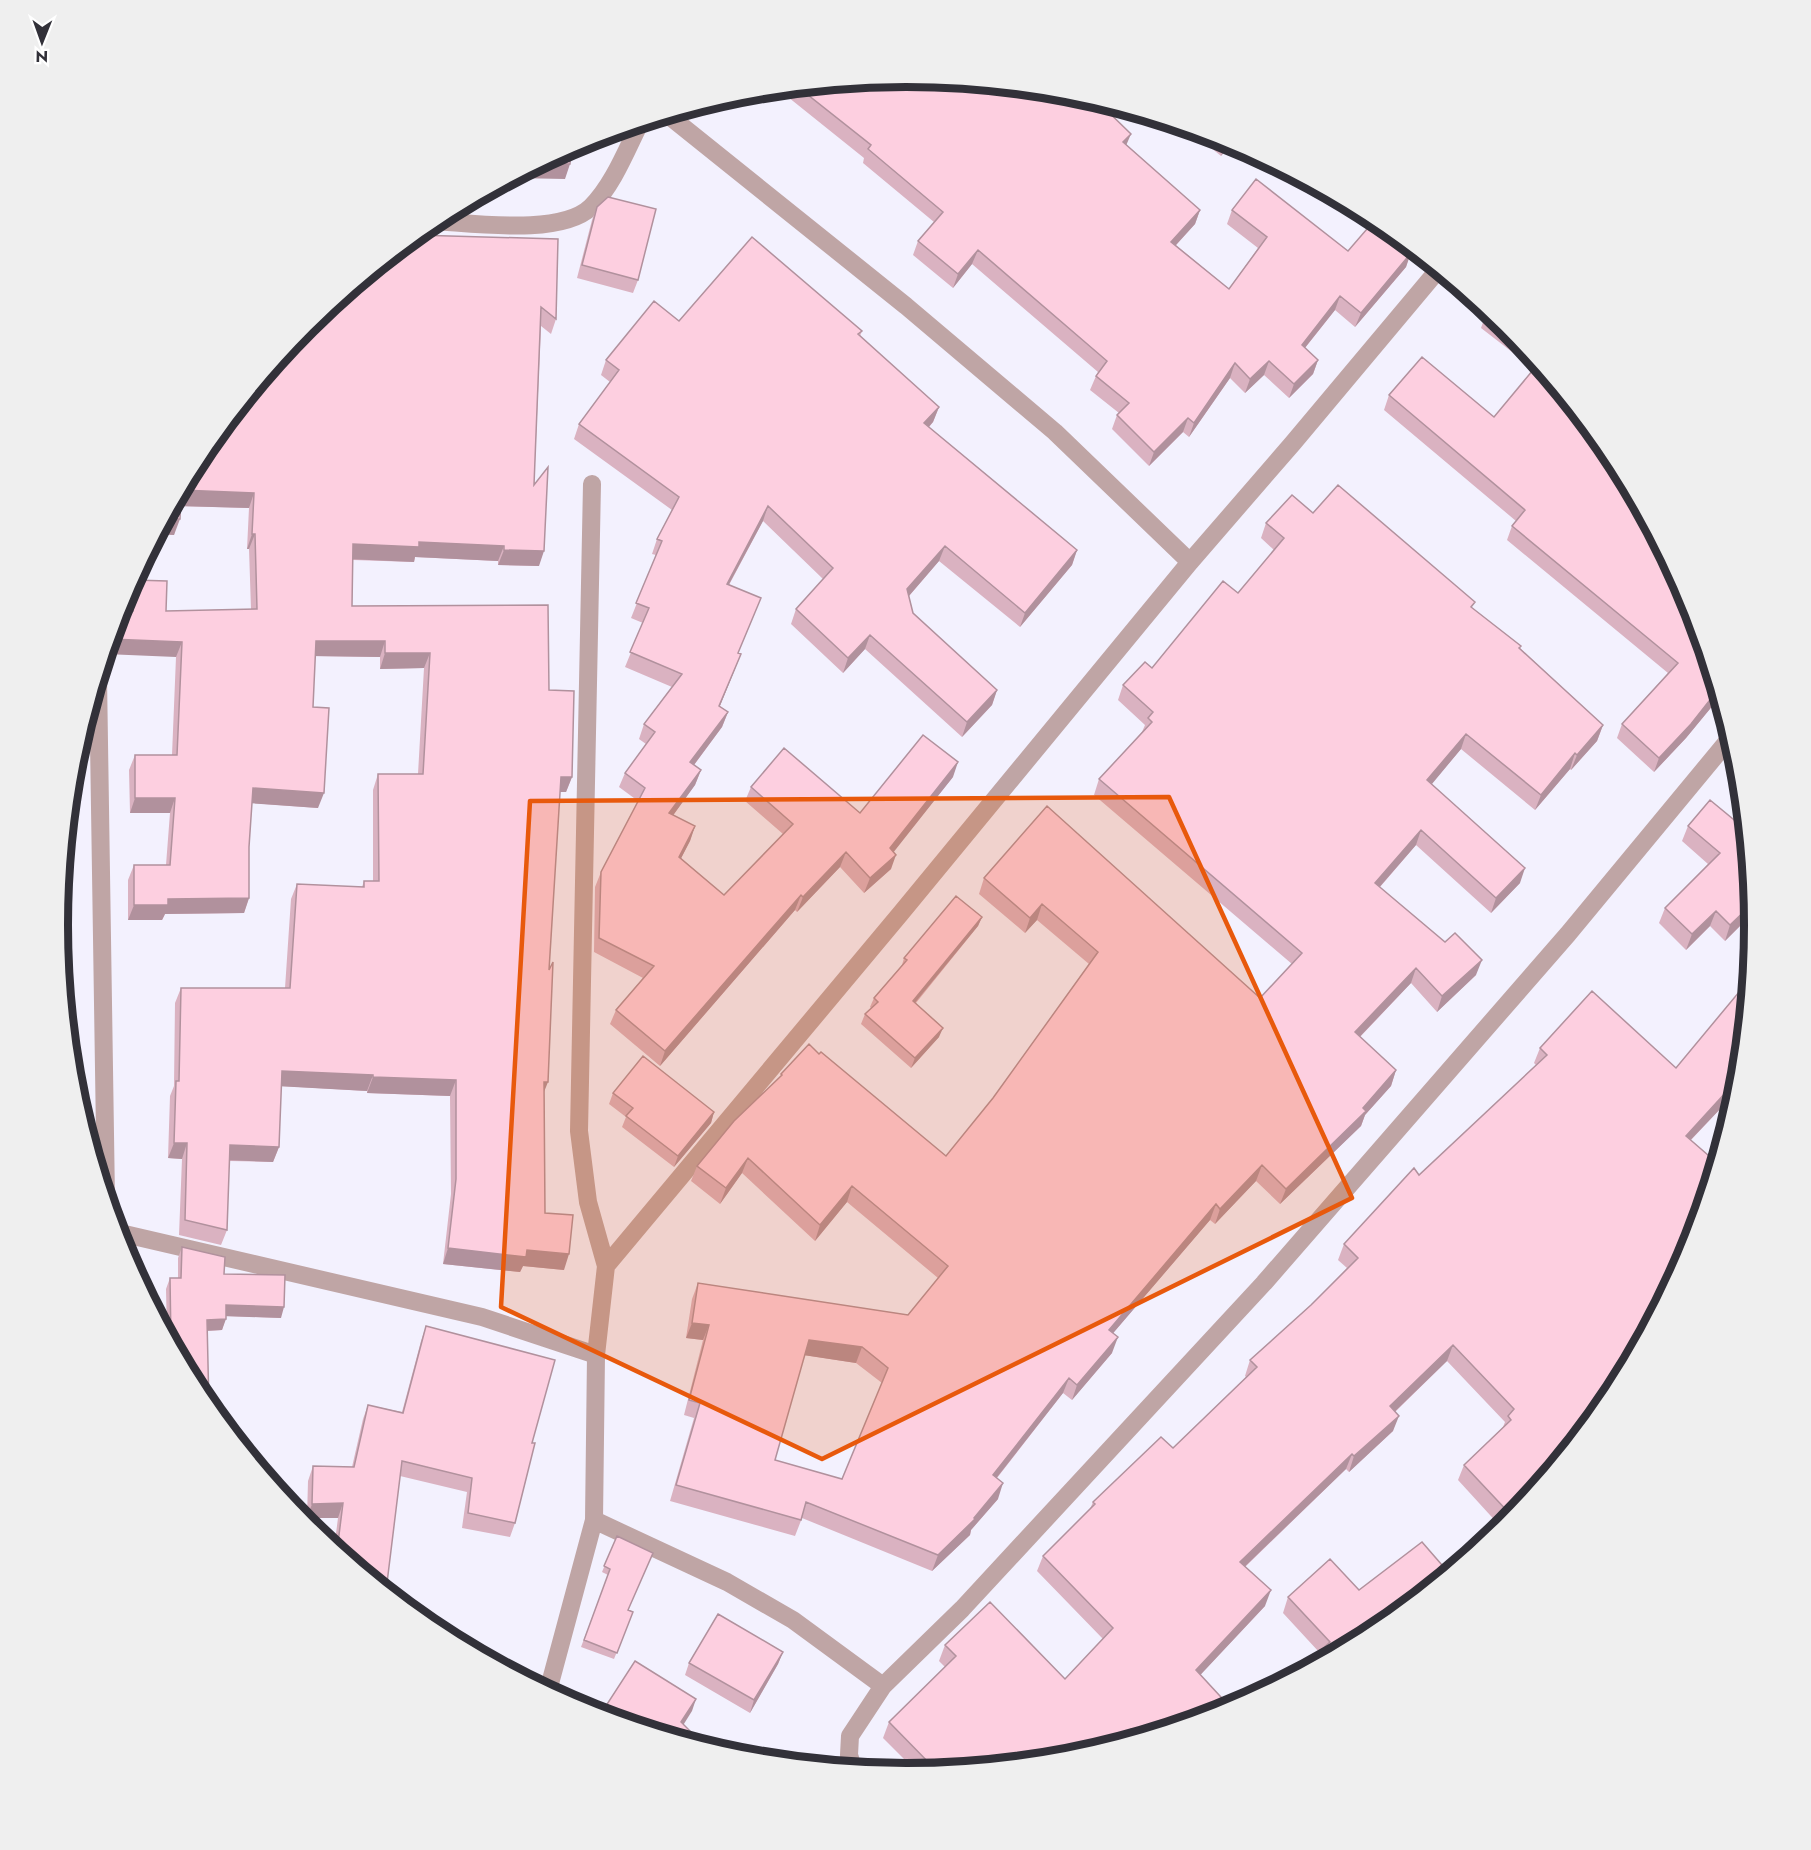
<svg xmlns="http://www.w3.org/2000/svg" width="1811" height="1850" font-family="Jost,sans-serif">
<rect width="100%" height="100%" fill="#f3f1fe"/>
<g fill="none" stroke-linecap="round" stroke-linejoin="round">
<!-- street -->
<path stroke="#bfa5a5" stroke-width="18" d="M668,115L906,306L1055,432L1190,562
M432,221C473,223 561,236 591,207C613,185 626,151 640,123
M98,677L106,1199
M116,1232L482,1317L596,1355
M606,1266L901,913L1190,562L1293,443L1438,270
M594,1520L727,1582L793,1620L883,1686
M548,1691L594,1520L596,1355L606,1266L588,1202L579,1131L592,484
M853,1768L849,1755L850,1736L883,1686L962,1609L1264,1283L1568,934L1731,737"/>
</g>
<!-- wall -->
<path fill="#dab2c1" fill-rule="evenodd" d="M906,76L1044,96L1127,145L1200,210L1195,224L1176,245L1229,289L1258,248L1227,224L1232,210L1348,251L1410,255L1406,267L1355,327L1335,310L1305,348L1318,360L1313,374L1289,398L1264,375L1245,393L1230,378L1189,437L1183,432L1149,466L1112,429L1117,415L1119,413L1090,390L1096,376L1098,372L972,264L953,288L913,255L918,241L934,222L863,163L864,158L778,89Z
M1187,128L1231,141L1232,142L1221,156Z
M597,207L638,280L633,293L577,278L592,220Z
M558,239L556,319L551,334L541,326L534,485L539,566L498,565V561L415,557L414,562L353,560L352,606L549,690L572,777L566,792H560L549,970L544,1092L545,1213L564,1270L523,1266L520,1272L443,1264L451,1194L450,1096L367,1093V1091L281,1086L279,1147L273,1162L229,1161L227,1230L221,1245L179,1235L182,1159L168,1158L170,1096L174,1086L175,1003L181,988H285L291,899L297,884L362,887L364,881H373V790L378,774H418L424,668L380,669V657L315,656L313,707L318,808L252,803L249,847V898L244,913L165,914L162,920H128V880L134,865H166L170,813H130L129,770L135,755H172L176,657L128,611L129,595L134,580L166,611L251,609L249,549H247L249,508L180,506L174,535L157,534L200,453Z
M1486,314L1506,325L1611,454L1717,695L1714,704L1686,738L1654,772L1617,738L1622,724L1668,673L1507,540L1512,526L1516,521L1384,410L1389,395L1494,417L1534,369L1481,328Z
M679,321L862,331L860,336L939,407L933,422L929,427L1077,550L1072,565L1020,627L939,561L909,596L913,613L997,690L992,705L962,737L865,649L843,673L791,624L796,609L823,579L763,521L729,585L755,613L738,653L735,669L720,706L728,712L722,727L694,765L701,770L695,785L673,815L695,826L690,841L681,858L724,895L783,834L745,801L751,787L860,813L953,777L893,851L891,869L864,893L840,867L797,912L795,910L660,1066L610,1024L616,1010L643,978L594,952L595,887L601,872L638,801L619,787L625,773L646,744L639,739L644,724L672,687L625,667L643,623L631,618L656,555L652,554L657,539L672,510L574,439L579,424L610,382L601,375L606,360Z
M1313,513L1472,608L1521,646L1520,648L1603,725L1597,741L1571,770L1570,769L1535,810L1461,749L1431,784L1520,883L1491,913L1416,845L1380,887L1476,975L1437,1012L1411,983L1360,1037L1396,1070L1391,1086L1365,1115L1361,1126L1280,1204L1256,1181L1215,1224L1210,1220L1113,1333L1112,1353L1072,1400L1063,1393L997,1478L998,1499L971,1530L970,1535L932,1571L802,1518L795,1536L670,1501L694,1418L684,1415L703,1340L686,1338L692,1299L698,1283L908,1315L938,1278L847,1202L815,1241L742,1173L720,1204L691,1181L697,1166L780,1077L781,1074L819,1054L946,1156L993,1098L1089,964L1037,920L1025,933L979,894L984,878L1260,998L1292,964L1094,795L1099,779L1142,732L1145,725L1118,700L1123,685L1152,668L1238,593L1274,550L1261,538L1266,523ZM804,1355L856,1363L882,1383L842,1479L775,1460Z
M1688,826L1745,829L1754,925V927L1746,920L1725,941L1710,926L1686,950L1659,923L1665,908L1708,864L1682,841Z
M982,917L978,926L916,1003L939,1037L911,1068L861,1024L865,1014L871,1008L870,1007L874,998L902,965L904,958Z
M1540,1048L1676,1068L1738,1091L1731,1114L1722,1107L1691,1140L1716,1162L1505,1525L1500,1526L1458,1480L1464,1465L1503,1427L1505,1422L1447,1361L1395,1412L1393,1431L1349,1472L1346,1469L1245,1567L1265,1606L1200,1675L1231,1708L1071,1757L917,1772L883,1738L889,1722L945,1667L939,1661L945,1645L1065,1679L1103,1639L1037,1571L1043,1556L1090,1509L1093,1502L1173,1448L1246,1377L1245,1376L1250,1360L1311,1305L1347,1268L1338,1260L1344,1244L1419,1175L1536,1065L1534,1063Z
M613,1093L714,1112L711,1123L674,1167L622,1127L626,1117L609,1104Z
M182,1247L224,1274L281,1318L226,1316L222,1330L207,1331L200,1396L167,1334L166,1289L170,1278H178V1258Z
M426,1326L532,1443L515,1523L510,1537L462,1528L467,1492L400,1476L386,1591L334,1549L338,1518H307L308,1481L313,1466L352,1467L363,1419L368,1405L402,1412L421,1341Z
M617,1536L629,1610L633,1612L614,1659L581,1647L608,1575L602,1572Z
M1448,1572L1319,1652L1283,1613L1288,1597L1359,1590Z
M783,1652L778,1664L750,1713L685,1675L689,1663Z"/>
<!-- shaded-wall -->
<path fill="#b1919d" d="M615,131L611,142L581,141Z
M1131,134L1125,148L1123,142Z
M1229,141L1232,142L1221,156L1224,147Z
M539,163L570,164L565,179L514,178L513,182H504Z
M1200,210L1195,224L1166,256L1171,242Z
M1410,247L1414,250L1410,255L1406,267L1355,327L1361,313Z
M978,250L972,264L953,288L958,274Z
M1340,296L1335,310L1296,359L1302,345Z
M1318,360L1313,374L1289,398L1294,384Z
M1269,361L1264,375L1245,393L1250,379Z
M1235,363L1230,378L1189,437L1194,423Z
M939,407L933,422L919,438L924,423Z
M1188,418L1183,432L1149,466L1154,452Z
M181,490L254,493L249,508L176,506Z
M768,506L763,521L721,599L727,584Z
M165,519H180L174,535L157,534Z
M252,534H255L249,549H247Z
M419,542L504,546L498,561L415,557L414,562L347,559L353,544Z
M945,546L939,561L902,604L907,589Z
M504,550L544,551L539,566L498,565Z
M1077,550L1072,565L1020,627L1025,613Z
M870,635L865,649L843,673L848,658Z
M110,639L182,642L176,657L105,654Z
M316,641H385L380,657L310,656Z
M385,653H430L424,668L380,669Z
M741,654L735,669L714,720L719,706Z
M1716,689L1718,694L1714,704L1686,738L1654,772L1659,758Z
M997,690L992,705L962,737L967,722Z
M728,712L722,727L685,777L690,762Z
M1603,725L1597,741L1571,770L1577,755Z
M1466,734L1461,749L1422,796L1427,780Z
M1575,753L1570,769L1535,810L1541,795Z
M958,762L953,777L885,863L890,848Z
M701,770L695,785L664,828L669,813Z
M561,777H572L566,792H556Z
M253,788L324,793L318,808L248,803Z
M135,798H175L170,813H130Z
M695,826L690,841L674,872L679,857Z
M1421,830L1416,845L1370,898L1375,883Z
M846,852L840,867L797,912L803,897Z
M896,855L891,869L864,893L870,878Z
M1525,868L1520,883L1491,913L1496,898Z
M801,895L795,910L660,1066L665,1051Z
M249,898L244,913L165,914L162,920H128L134,905L168,899Z
M1042,904L1037,920L1025,933L1030,918Z
M1752,904L1746,920L1725,941L1730,925Z
M1716,911L1710,926L1686,950L1692,934Z
M982,917L978,926L909,1010L913,1001Z
M1482,960L1476,975L1437,1012L1442,996Z
M1416,968L1411,983L1349,1048L1355,1032Z
M943,1028L939,1037L911,1068L915,1058Z
M1396,1070L1391,1086L1365,1115L1361,1126L1280,1204L1286,1189L1363,1108Z
M282,1071L373,1075L367,1091L276,1086Z
M373,1077L456,1080L450,1096L367,1093Z
M544,1082H548L542,1097Z
M1727,1091L1722,1107L1680,1151L1686,1136Z
M714,1112L711,1123L674,1167L678,1156Z
M174,1143H187L182,1159L168,1158Z
M230,1145L279,1147L273,1162L224,1160Z
M748,1158L742,1173L720,1204L726,1188Z
M1262,1165L1256,1181L1215,1224L1220,1209Z
M852,1186L847,1202L815,1241L820,1225Z
M1216,1204L1210,1220L1103,1345L1109,1330Z
M448,1248L527,1250L569,1254L564,1270L523,1266L520,1272L443,1264Z
M226,1305L284,1307L281,1318L222,1316Z
M226,1319L222,1330L203,1331L207,1320Z
M692,1323L709,1325L703,1340L686,1338Z
M1118,1337L1112,1353L1072,1400L1077,1385Z
M809,1340L862,1347L856,1363L803,1355Z
M1453,1345L1447,1361L1384,1422L1390,1406Z
M1069,1378L1063,1393L987,1490L993,1475Z
M1399,1416L1393,1431L1349,1472L1354,1456Z
M1352,1454L1346,1469L1234,1577L1240,1562Z
M1003,1483L998,1499L971,1530L970,1535L932,1571L938,1555L974,1518Z
M343,1503L338,1518H307L312,1504Z
M1271,1590L1265,1606L1190,1686L1196,1670Z
M783,1652L778,1664L750,1713L754,1700Z
M696,1699L692,1711L677,1735L681,1722Z
M1131,1729L1127,1740L1116,1743Z"/>
<!-- building -->
<path fill="#fdcfe0" stroke="#b1919d" stroke-width="1.5" fill-rule="evenodd" d="M906,76L1036,89L1044,96L1049,91L1071,93L1096,100L1131,134L1123,142L1200,210L1171,242L1229,289L1267,237L1232,210L1256,179L1348,251L1373,222L1383,231L1386,227L1410,247L1407,251L1411,253L1361,313L1340,296L1302,345L1318,360L1294,384L1269,361L1250,379L1235,363L1194,423L1188,418L1154,452L1117,415L1129,403L1096,376L1107,361L978,250L958,274L918,241L943,212L868,149L871,145L798,87Z
M1209,135L1229,141L1224,147Z
M571,146L570,164L539,163Z
M608,197L656,209L638,280L582,265L597,207Z
M415,235L558,239L556,319L541,307L534,485L548,467L544,551L504,550V546L419,542V547L353,544L352,606L548,605L549,690L574,691L572,777H561L549,970L553,962L548,1082H544L545,1213L573,1215L569,1254L527,1250L526,1257L448,1248L456,1179V1080L373,1077V1075L282,1071L279,1147L230,1145L227,1230L185,1220L187,1143H174L176,1081H179L181,988H290L297,884L364,887V881H379L378,774H423L430,653H385V641H316L313,707L329,708L324,793L253,788L249,847V898L168,899V905H134V865H170L175,798H135V755H177L182,642L110,639L118,612L133,611L134,580L167,581L166,611L257,609L255,534H252L254,493L181,490L180,519H165L200,453L306,325Z
M752,237L862,331L858,334L939,407L924,423L1077,550L1025,613L945,546L907,589L913,613L997,690L967,722L870,635L848,658L796,609L833,568L768,506L727,584L761,598L738,653L741,654L719,706L728,712L690,762L701,770L669,813L695,826L679,857L724,895L793,824L751,787L784,748L860,813L923,735L958,762L890,848L896,855L870,878L846,852L803,897L801,895L665,1051L616,1010L654,966L599,938L601,872L645,788L625,773L655,732L644,724L682,674L630,652L649,608L636,603L662,541L657,539L679,497L579,424L619,370L606,360L654,301L679,321Z
M1489,311L1506,325L1514,335L1486,314Z
M1422,357L1494,417L1538,364L1611,454L1690,601L1717,691L1691,724L1659,758L1622,724L1678,663L1512,526L1525,510L1389,395Z
M1338,485L1475,602L1471,607L1521,646L1519,648L1603,725L1577,755L1575,753L1541,795L1466,734L1427,780L1525,868L1496,898L1421,830L1375,883L1445,942L1455,933L1482,960L1442,996L1416,968L1355,1032L1396,1070L1363,1108L1366,1111L1286,1189L1262,1165L1220,1209L1216,1204L1109,1330L1118,1337L1077,1385L1069,1378L993,1475L1003,1483L974,1518L975,1519L938,1555L806,1502L801,1520L676,1485L700,1403L689,1400L709,1325L692,1323L698,1283L908,1315L948,1266L852,1186L820,1225L748,1158L726,1188L697,1166L734,1121L782,1075L781,1074L809,1044L819,1054L821,1052L946,1156L993,1098L1098,952L1042,904L1030,918L984,878L1047,806L1260,998L1302,953L1099,779L1152,722L1148,718L1153,712L1123,685L1145,662L1152,668L1223,581L1238,593L1284,538L1266,523L1292,495L1313,513ZM809,1340L862,1347L888,1368L842,1479L775,1460Z
M1710,800L1745,829L1752,904L1730,925L1716,911L1692,934L1665,908L1720,853L1688,826Z
M956,896L982,917L913,1001L943,1028L915,1058L865,1014L878,1002L874,998L907,960L904,958Z
M58,912V934L57,925Z
M60,958H68L65,1006Z
M1744,986L1748,990L1738,1091L1736,1098L1727,1091L1686,1136L1716,1162L1689,1250L1611,1397L1505,1525L1480,1546L1511,1515L1464,1465L1511,1420L1508,1416L1514,1409L1453,1345L1390,1406L1399,1416L1354,1456L1352,1454L1240,1562L1271,1590L1196,1670L1231,1708L1139,1737L1131,1729L1116,1743L1071,1757L936,1770L889,1722L956,1656L945,1645L990,1602L1065,1679L1113,1628L1043,1556L1095,1504L1093,1502L1161,1437L1173,1448L1257,1367L1250,1360L1311,1305L1358,1258L1344,1244L1414,1168L1419,1175L1547,1055L1540,1048L1592,991L1676,1068Z
M643,1056L714,1112L678,1156L626,1116L633,1108L613,1093Z
M182,1247L225,1257L224,1274L285,1275L284,1307L226,1305V1319L207,1320L209,1407L200,1396L171,1342L170,1278H181Z
M426,1326L555,1360L532,1443H535L515,1523L468,1513L472,1478L402,1461L386,1591L337,1551L343,1503L312,1504L313,1466L354,1467L368,1405L403,1413Z
M617,1536L653,1553L628,1610L633,1612L617,1653L584,1640L610,1569L604,1566Z
M1422,1542L1448,1572L1377,1631L1292,1676L1330,1642L1288,1597L1330,1559L1359,1590Z
M718,1614L783,1652L754,1700L689,1663Z
M635,1661L696,1699L681,1722L706,1747L600,1715Z
M567,1701L596,1713L580,1709Z"/>
<!-- marked area -->
<path fill="#e8590c" fill-opacity="0.2" stroke="#e8590c" stroke-width="4.5" stroke-linejoin="round" d="M1169,797L1352,1198L822,1459L501,1307L530,801Z"/>
<!-- crop -->
<path d="M0 0H1811V1850H0ZM68 925a838 838 0 1 1 1676 0a838 838 0 1 1-1676 0Z" fill="#efefef" fill-rule="evenodd"/>
<path fill="none" stroke="#323139" stroke-width="8" d="M68 925a838 838 0 1 1 1676 0a838 838 0 1 1-1676 0Z"/>
<!-- north arrow -->
<g transform="translate(42 42) rotate(181)" stroke="#ffffff" stroke-width="4.5" paint-order="stroke">
<path d="M0-4.5L10 22L0 15L-10 22Z" fill="#323139"/>
<text y="-9" font-size="16" font-weight="bold" text-anchor="middle" fill="#323139">N</text>
</g>
</svg>
